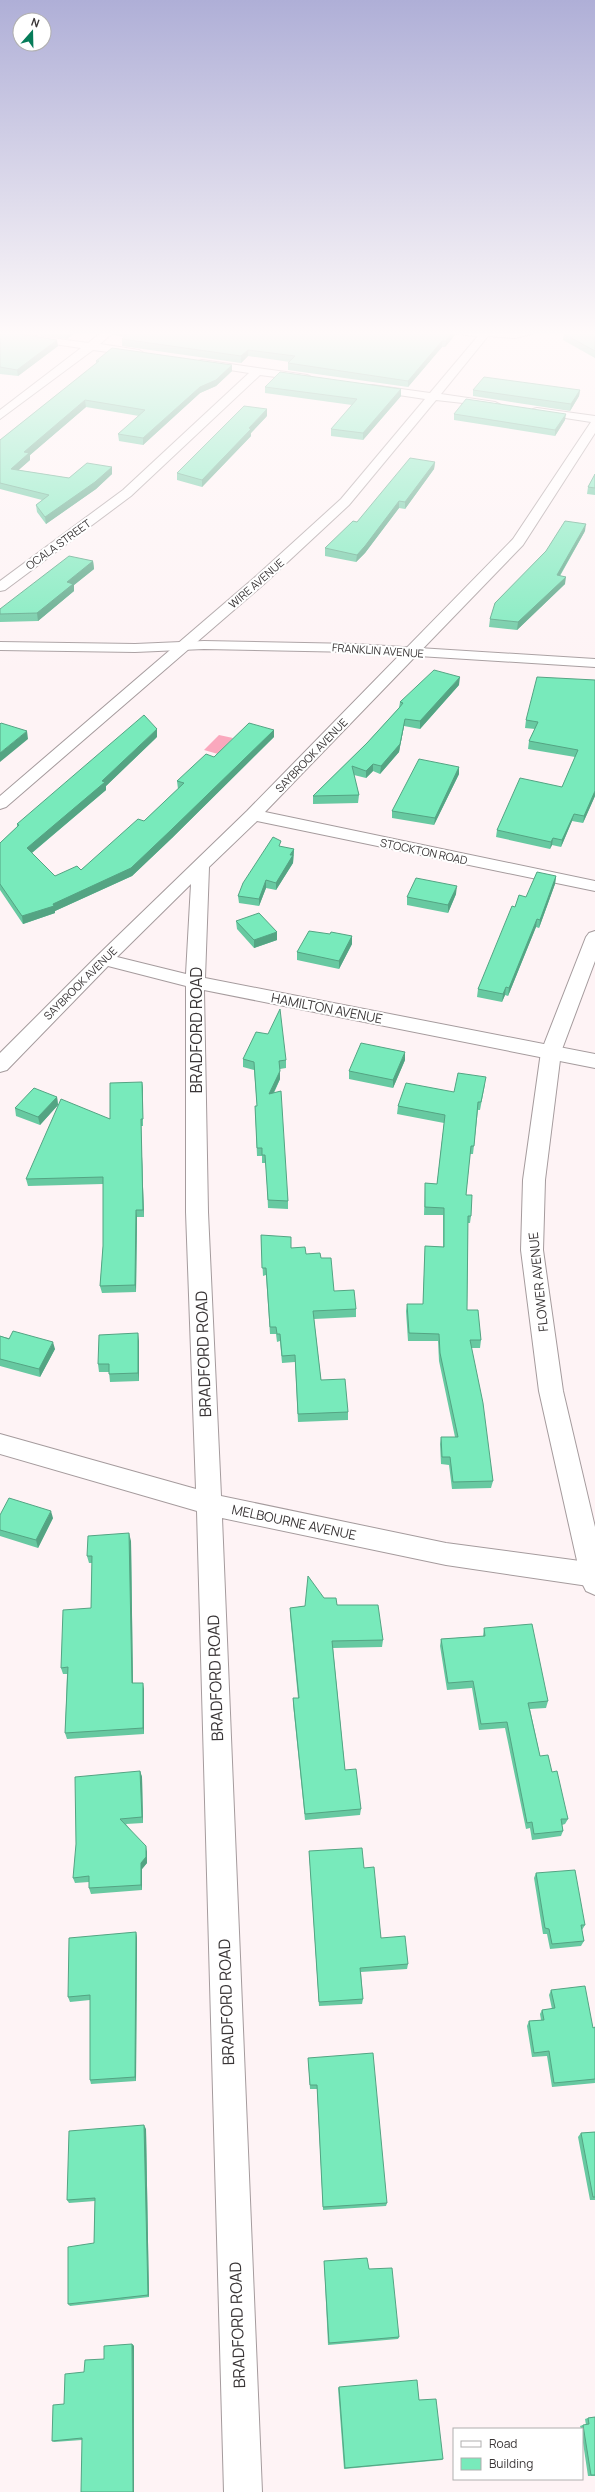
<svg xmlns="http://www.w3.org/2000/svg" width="595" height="2492" font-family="Manrope,sans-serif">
<rect width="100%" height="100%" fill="#fef3f5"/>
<!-- water -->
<path fill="#faa8bd" d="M219,735L233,738L218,754L204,750Z"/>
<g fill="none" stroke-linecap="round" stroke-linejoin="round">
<!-- minor casing -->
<g stroke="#a59b9d" stroke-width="2">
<path id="minor" d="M0,331L88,343L103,331H115L100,344L139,350L144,353L139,356L93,350L0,419V410L81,348L0,336Z
M451,331H544L515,338L488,336L441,394L495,402L501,405L499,407L436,400L349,505L264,584L6,807L0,809V796L254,578L341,499L425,399L372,391L366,388L372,385L430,393L478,336L456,334Z
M202,360L307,375L313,378L307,381L260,375L131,496L5,590L0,591V581L123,490L249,373L198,365V361Z
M537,408L595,416V433L523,545L265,812L595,881V891L257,821L209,867L205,978L595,1054V1068L204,990L208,1212L221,1496L446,1543L595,1563V1587L446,1565L222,1518L262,2492H224L197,1511L0,1454V1434L196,1489L186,1212V986L108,966L7,1070L0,1072V1053L98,955L247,811L513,539L591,422L533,413V409ZM191,884L186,974L117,957Z"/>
</g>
<!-- tertiary casing -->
<g stroke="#a59b9d" stroke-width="2">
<path id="tertiary" d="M204,641L355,644L595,659V667L355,652L204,649L135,652L0,650V642L135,644Z
M595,931V961L561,1052L545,1180L543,1250L563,1391L595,1527V1595L586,1591L582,1583L539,1391L521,1250L523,1180L541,1052L586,937L589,933Z"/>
</g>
<!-- minor -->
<use href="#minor" fill="#fff" fill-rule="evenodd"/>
<!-- tertiary -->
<use href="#tertiary" fill="#fff" fill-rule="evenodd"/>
</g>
<!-- wall -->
<path fill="#67c9a1" d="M0,331L58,346L18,376L0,374Z
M11,331H77L67,339Z
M86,331H100L98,333Z
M112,331H455V335L445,347H442L408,387L288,370V363L290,362L248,356L241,363L122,346V339L125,337L113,335Z
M595,331V358L563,340L564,334Z
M96,361L232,365V371L216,386L200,393L143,445L119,441L118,434L139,416L86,407L30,455V460L18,470L69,478L112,467V474L96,489L46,524L37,512L36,505L42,500L0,489V440L96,364Z
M265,387L401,389V396L363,440L331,436V429L352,405L265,393Z
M473,390H580L579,396L570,411L473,396Z
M454,414L565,420L555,436L454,420Z
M267,416L251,433V436L202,487L177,480V473Z
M435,462L434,469L405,509L399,508L365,553L356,562L325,556V548L357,522Z
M595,474V495L587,494L588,487Z
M585,531L560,576L565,584L517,630L489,627L490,619Z
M93,561L94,569L74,585V591L38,621L0,622V609Z
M595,680V796L583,823L572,821L561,847L552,845L550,849L496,837L497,830L562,787L575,757L528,749L529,741L535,729L525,728L526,720Z
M459,685L420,729L404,726L399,752L380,774L373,771L366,778L354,775L359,795L358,803L313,804V796L367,743L399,708L400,702Z
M157,737L106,786V790L32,853L55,876L81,870L144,821L178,789L177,781L214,757L274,737L172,838L132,876L55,911V913L23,924L0,890V843L17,827V824Z
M459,767V774L434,825L392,818V811Z
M281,847L294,849L293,863L276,890L266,888L259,906L239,903L238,896Z
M556,876L555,884L539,928L536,927L508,996L505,995L502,1002L477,997L478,989L515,907L526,897Z
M456,894L448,913L407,905V897Z
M236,921L277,932V940L254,948L237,929Z
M330,934L352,936V944L339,969L297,960V952Z
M243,1059L286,1060V1068L280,1069V1079L274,1093L288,1201V1209L268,1208L266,1163H262V1156H257L255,1106H257L254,1070L243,1067Z
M405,1060L393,1088L349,1079V1071Z
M142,1082L143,1089V1126H141L144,1217H137L136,1292L102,1293L100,1286L103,1246V1184L28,1186L26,1179L110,1119Z
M485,1084L480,1110H478L473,1154H470L466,1195L471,1216L470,1223H468L467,1310L481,1340L480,1348H471L493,1481L491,1488L452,1489L449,1465L441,1464L440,1444L441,1437H455L439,1361L438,1341H408L406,1311L407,1304H423L425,1246L443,1247V1215H424L425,1183L437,1184L444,1123L397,1114L398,1106L454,1092Z
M57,1097L58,1105L40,1125L16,1116L15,1108Z
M261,1235L306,1254L321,1258L334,1291L356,1309V1317L314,1319L321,1380L348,1412V1420L298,1422L295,1362L282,1363L280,1341L277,1342L276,1334H270L266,1275L263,1276Z
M0,1336L55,1349L40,1377L0,1366Z
M139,1341V1381L110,1382L109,1372H99L98,1364Z
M0,1515L53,1518L38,1548L0,1536Z
M131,1541L133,1683L144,1689V1734L67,1739L65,1733L67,1674H63L61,1668L91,1608L92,1563H89L87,1556Z
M324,1598L337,1605L383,1640L382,1647L333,1648L345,1770L361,1809L360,1815L305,1820L293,1704V1698H298L290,1614V1608L305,1606Z
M484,1628L548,1701L546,1708L530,1709L540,1756L552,1772L568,1819L565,1824L562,1825L563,1831L561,1836L532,1840L530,1828L526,1829L505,1728L479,1730L472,1688L447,1690L440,1646L441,1639L483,1636Z
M140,1771L142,1777L143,1823L126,1824L147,1852V1863L142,1869V1890L91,1894L89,1888V1882L75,1883L73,1878Z
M309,1851L364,1868L381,1938L408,1964L407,1969L361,1972L363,1999L362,2004L319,2006Z
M536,1873L585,1925L582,1930L584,1941L581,1946L550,1949L547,1934H543L534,1878Z
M136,1932L137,1938L136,2081L91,2084L90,2080V2000L70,2002L68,1997Z
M551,1990L593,2028L595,2027V2083L552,2087L547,2056L532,2057L527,2026L529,2021L541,2020L540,2014L542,2010L552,2009L549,1995Z
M308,2058L387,2203L386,2206L323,2210L317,2089H310Z
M146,2129L149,2297L70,2306L68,2304L94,2243L95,2201L69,2203L67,2200Z
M595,2132V2200H590L578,2137L581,2133Z
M324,2261L369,2269L399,2337L398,2339L328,2345Z
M132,2344L134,2346L82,2440L54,2442L52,2441L64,2404L84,2372L104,2359Z
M339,2387L419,2400L443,2459L442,2460L344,2469L338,2388Z
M595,2417V2476H588L582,2436V2429H581L580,2426L583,2425H586L585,2419L588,2418Z"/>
<!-- shaded-wall -->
<path fill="#54a483" d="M68,331H77L67,339V332Z
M453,331H455V335L445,347L446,341Z
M57,340L58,346L18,376L17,370Z
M442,341V347L408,387V381Z
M248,350V356L241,363V356Z
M232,365V371L216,386L200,393L143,445V438L200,387Z
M401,389V396L363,440V433Z
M580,390L579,396L570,411L571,404Z
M85,400L86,407L30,455V460L12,476L11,469L24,452Z
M267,409V416L251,433V436L202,487V480L249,428Z
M566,414L565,420L555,436V430Z
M435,462L434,469L405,509V502Z
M112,467V474L96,489L46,524L45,517Z
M399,501V508L365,553L356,562L357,555Z
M586,524L585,531L556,582L557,575Z
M93,561L94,569L74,585V591L38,621L37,613L67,582Z
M566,577L565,584L517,630L518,622Z
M460,677L459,685L420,729V721Z
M405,719L404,726L399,752L380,774L381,766Z
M157,729V737L106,786V790L28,856L27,848L102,781Z
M274,730V737L172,838L132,876L55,911V913L23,924L22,916L53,904Z
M27,731L28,739L0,762V753Z
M373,764V771L366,778V771Z
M459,767V774L434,825L435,818Z
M595,791V796L583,823L584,816Z
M574,814L572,821L561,847L562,840Z
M553,838L552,845L550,849L551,842Z
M294,849L293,863L276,890V883Z
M556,876L555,884L539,928L540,920Z
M266,880V888L259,906V899Z
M457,886L456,894L448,913V905Z
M537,919L536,927L508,996L509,988Z
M277,932V940L254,948V940Z
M352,936V944L339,969V961Z
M506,987L505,995L502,1002L503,994Z
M405,1052V1060L393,1088V1080Z
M280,1071V1079L269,1102V1094Z
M142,1082L143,1089V1126V1119Z
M57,1097L58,1105L40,1125L38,1117Z
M141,1119V1126L144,1217L143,1210Z
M136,1210L137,1217L136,1292L135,1285Z
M138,1333L139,1341V1381L138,1373Z
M53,1342L55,1349L40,1377L39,1369Z
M51,1511L53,1518L38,1548L36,1540Z
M129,1533L131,1541L133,1690L132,1683Z
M143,1683L144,1689V1734L143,1728Z
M140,1771L142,1777L143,1823L142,1817Z
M146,1846L147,1852V1863L142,1869V1890L141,1885V1863Z
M136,1932L137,1938L136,2081L135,2077Z
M144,2125L146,2129L149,2297L148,2295Z
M132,2344L134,2346V2492H133Z"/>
<!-- building -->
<path fill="#78eabb" stroke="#54a483" d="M0,331H1L57,340L17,370L0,367Z
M131,331H453L446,341H442L408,381L288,363L295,356L248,350L241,356L122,339Z
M582,331H595V351L564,334Z
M112,348L232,365L216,380L200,387L143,438L118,434L145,410L85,400L24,452L29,453L11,469L69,478L87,463L112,467L95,482L45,517L36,505L49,495L0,483V440L99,361H96Z
M280,372L401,389L363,433L331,429L357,399L265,387Z
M484,377L580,390L571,404L473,390Z
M466,399L566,414L555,430L454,414Z
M244,406L267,409L249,428L251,429L202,480L177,473Z
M410,458L435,462L405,502L399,501L365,546L357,555L325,548L353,521L357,522Z
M595,474V488L588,487Z
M565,521L586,524L557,575L566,577L518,622L490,619L495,603L546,551Z
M69,556L93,561L67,582L73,584L37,613L0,614V609Z
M434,670L460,677L420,721L405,719L400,744L381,766L373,764L366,771L352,766L359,795L313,796L367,743L399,708L403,703L400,702Z
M537,677L595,680V791L584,816L574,814L562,840L553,838L551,842L497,830L520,778L562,787L578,750L529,741L538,722L526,720Z
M144,715L157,729L102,781L105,782L27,848L55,876L77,866L81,870L138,819L144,821L184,783L177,781L206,754L214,757L249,723L274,730L171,830L131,868L53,904L54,906L22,916L0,884V843L19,825L17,824Z
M1,723L27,731L0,753V724Z
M419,759L459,767L435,818L392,811Z
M273,837L281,841L279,846L294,849L290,855H293L276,883L266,880L259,899L238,896L243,883Z
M537,872L556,876L540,920L537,919L509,988L506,987L503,994L478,989L512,906L515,907L519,895L526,897Z
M416,878L457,886L448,905L407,897Z
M259,913L277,932L254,940L236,921Z
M309,931L330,934L331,932L352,936L339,961L297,952Z
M280,1009L286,1060L279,1061L280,1071L269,1094L281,1091L288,1201L268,1200L265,1155H262V1148H257L255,1106H257L254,1062L243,1059L256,1032L268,1034Z
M361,1043L405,1052L393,1080L349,1071Z
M458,1073L486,1077L481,1102H478L474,1146H471L466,1195H472L471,1216H468L467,1310H478L481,1340H470L483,1403L493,1481L453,1482L450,1457H442L441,1437H458L440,1353L439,1334L409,1333L407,1304H423L425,1246L444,1247V1208L425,1207V1183L437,1184L445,1115L398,1106L406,1083L454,1092Z
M142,1082L143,1119H141L143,1210H136L135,1285L100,1286L103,1246V1177L26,1179L61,1099L110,1119V1083Z
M34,1088L57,1097L38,1117L15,1108Z
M261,1235L291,1237V1248L305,1247L306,1254L320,1253L321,1258H331L334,1291L354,1290L356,1309L313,1311L321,1380L345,1379L348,1412L298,1414L295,1355L282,1356L280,1334H277L276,1327H270L266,1268H262Z
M13,1331L53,1342L39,1369L0,1359V1336L9,1339Z
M138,1333V1373L109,1374V1364H98L99,1335Z
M9,1498L51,1511L36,1540L0,1530V1515Z
M129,1533L132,1683H143V1728L65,1733L68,1667L61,1668L63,1610L91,1608L92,1556H87L88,1536Z
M308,1576L324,1598H336L337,1605H378L383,1640L332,1641L345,1770L356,1769L361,1809L305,1814L293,1698H299L290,1608L305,1606Z
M532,1624L548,1701L528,1703L540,1756L548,1755L552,1772L557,1771L568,1819H561L563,1831L534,1834L532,1822L527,1823L507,1722L481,1724L473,1681L448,1683L441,1639L485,1636L484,1628Z
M140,1771L142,1817L120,1819L146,1846V1857L141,1863V1885L89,1888V1876L73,1878L76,1844L75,1777Z
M362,1848L364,1868L374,1867L381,1938L405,1936L408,1964L360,1968L363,1999L319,2002L309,1851Z
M575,1870L585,1925H581L584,1941L552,1944L549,1929L545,1928L536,1873Z
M136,1932L135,2077L90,2080V1995L68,1997L69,1938Z
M585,1986L593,2028L595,2027V2079L554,2083L549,2051L534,2053L529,2021L544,2020L542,2010L555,2008L551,1990Z
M373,2053L387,2203L323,2207L317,2085H310L308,2058Z
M144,2125L148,2295L68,2304V2247L94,2243L95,2198L67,2200L69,2131Z
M595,2132V2197H593L581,2133Z
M367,2258L369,2269L392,2268L399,2337L329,2343L324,2261Z
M132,2344L133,2492H81L82,2438L52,2441L53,2405L64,2404L65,2374L84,2372L85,2360L104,2359V2346Z
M417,2380L419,2400L436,2399L443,2459L345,2468L339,2387Z
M595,2417V2475H591L583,2425L589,2424L588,2418Z"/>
<!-- sky -->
<linearGradient id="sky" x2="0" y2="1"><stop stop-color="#afafd7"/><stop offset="0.49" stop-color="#fffafa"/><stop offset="1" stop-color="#fffafa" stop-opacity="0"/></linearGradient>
<rect width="595" height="680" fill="url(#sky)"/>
<g text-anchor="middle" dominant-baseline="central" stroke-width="4" stroke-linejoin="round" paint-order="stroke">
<!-- far-street labels -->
<g font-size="11" fill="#3a3637" stroke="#fff">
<text transform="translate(58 544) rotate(-36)">OCALA STREET</text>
<text transform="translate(256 583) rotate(-41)">WIRE AVENUE</text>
<text transform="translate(378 650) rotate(4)">FRANKLIN AVENUE</text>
<text transform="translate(311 755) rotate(-46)">SAYBROOK AVENUE</text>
<text transform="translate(424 851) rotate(12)">STOCKTON ROAD</text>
<text transform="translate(80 983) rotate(-45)">SAYBROOK AVENUE</text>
</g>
<!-- street labels -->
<g font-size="13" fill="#3a3637" stroke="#fff">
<text transform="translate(327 1008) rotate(11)">HAMILTON AVENUE</text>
<text transform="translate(538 1282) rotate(-96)">FLOWER AVENUE</text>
<text transform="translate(294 1522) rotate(12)">MELBOURNE AVENUE</text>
</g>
<!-- near-street labels -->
<g font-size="16" fill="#3a3637" stroke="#fff">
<text transform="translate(196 1030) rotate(-90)">BRADFORD ROAD</text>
<text transform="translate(203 1354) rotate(-92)">BRADFORD ROAD</text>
<text transform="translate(215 1678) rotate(-92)">BRADFORD ROAD</text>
<text transform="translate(226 2002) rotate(-92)">BRADFORD ROAD</text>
<text transform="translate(237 2325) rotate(-92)">BRADFORD ROAD</text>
</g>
</g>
<!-- legend -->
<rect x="453" y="2428" width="130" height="52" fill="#ffffff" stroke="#b0afaf"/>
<rect x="461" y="2441" width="20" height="6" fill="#ffffff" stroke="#b0afaf"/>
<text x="489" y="2448" font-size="12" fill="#3a3637">Road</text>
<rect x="461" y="2458" width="20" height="12" fill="#78eabb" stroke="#b0afaf"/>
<text x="489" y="2468" font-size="12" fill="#3a3637">Building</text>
<!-- north arrow -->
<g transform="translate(32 32) rotate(20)"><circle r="19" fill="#ffffff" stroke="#b0afaf"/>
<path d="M0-3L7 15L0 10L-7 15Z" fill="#067c59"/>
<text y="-6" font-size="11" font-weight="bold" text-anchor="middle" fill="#3a3637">N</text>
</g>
</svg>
